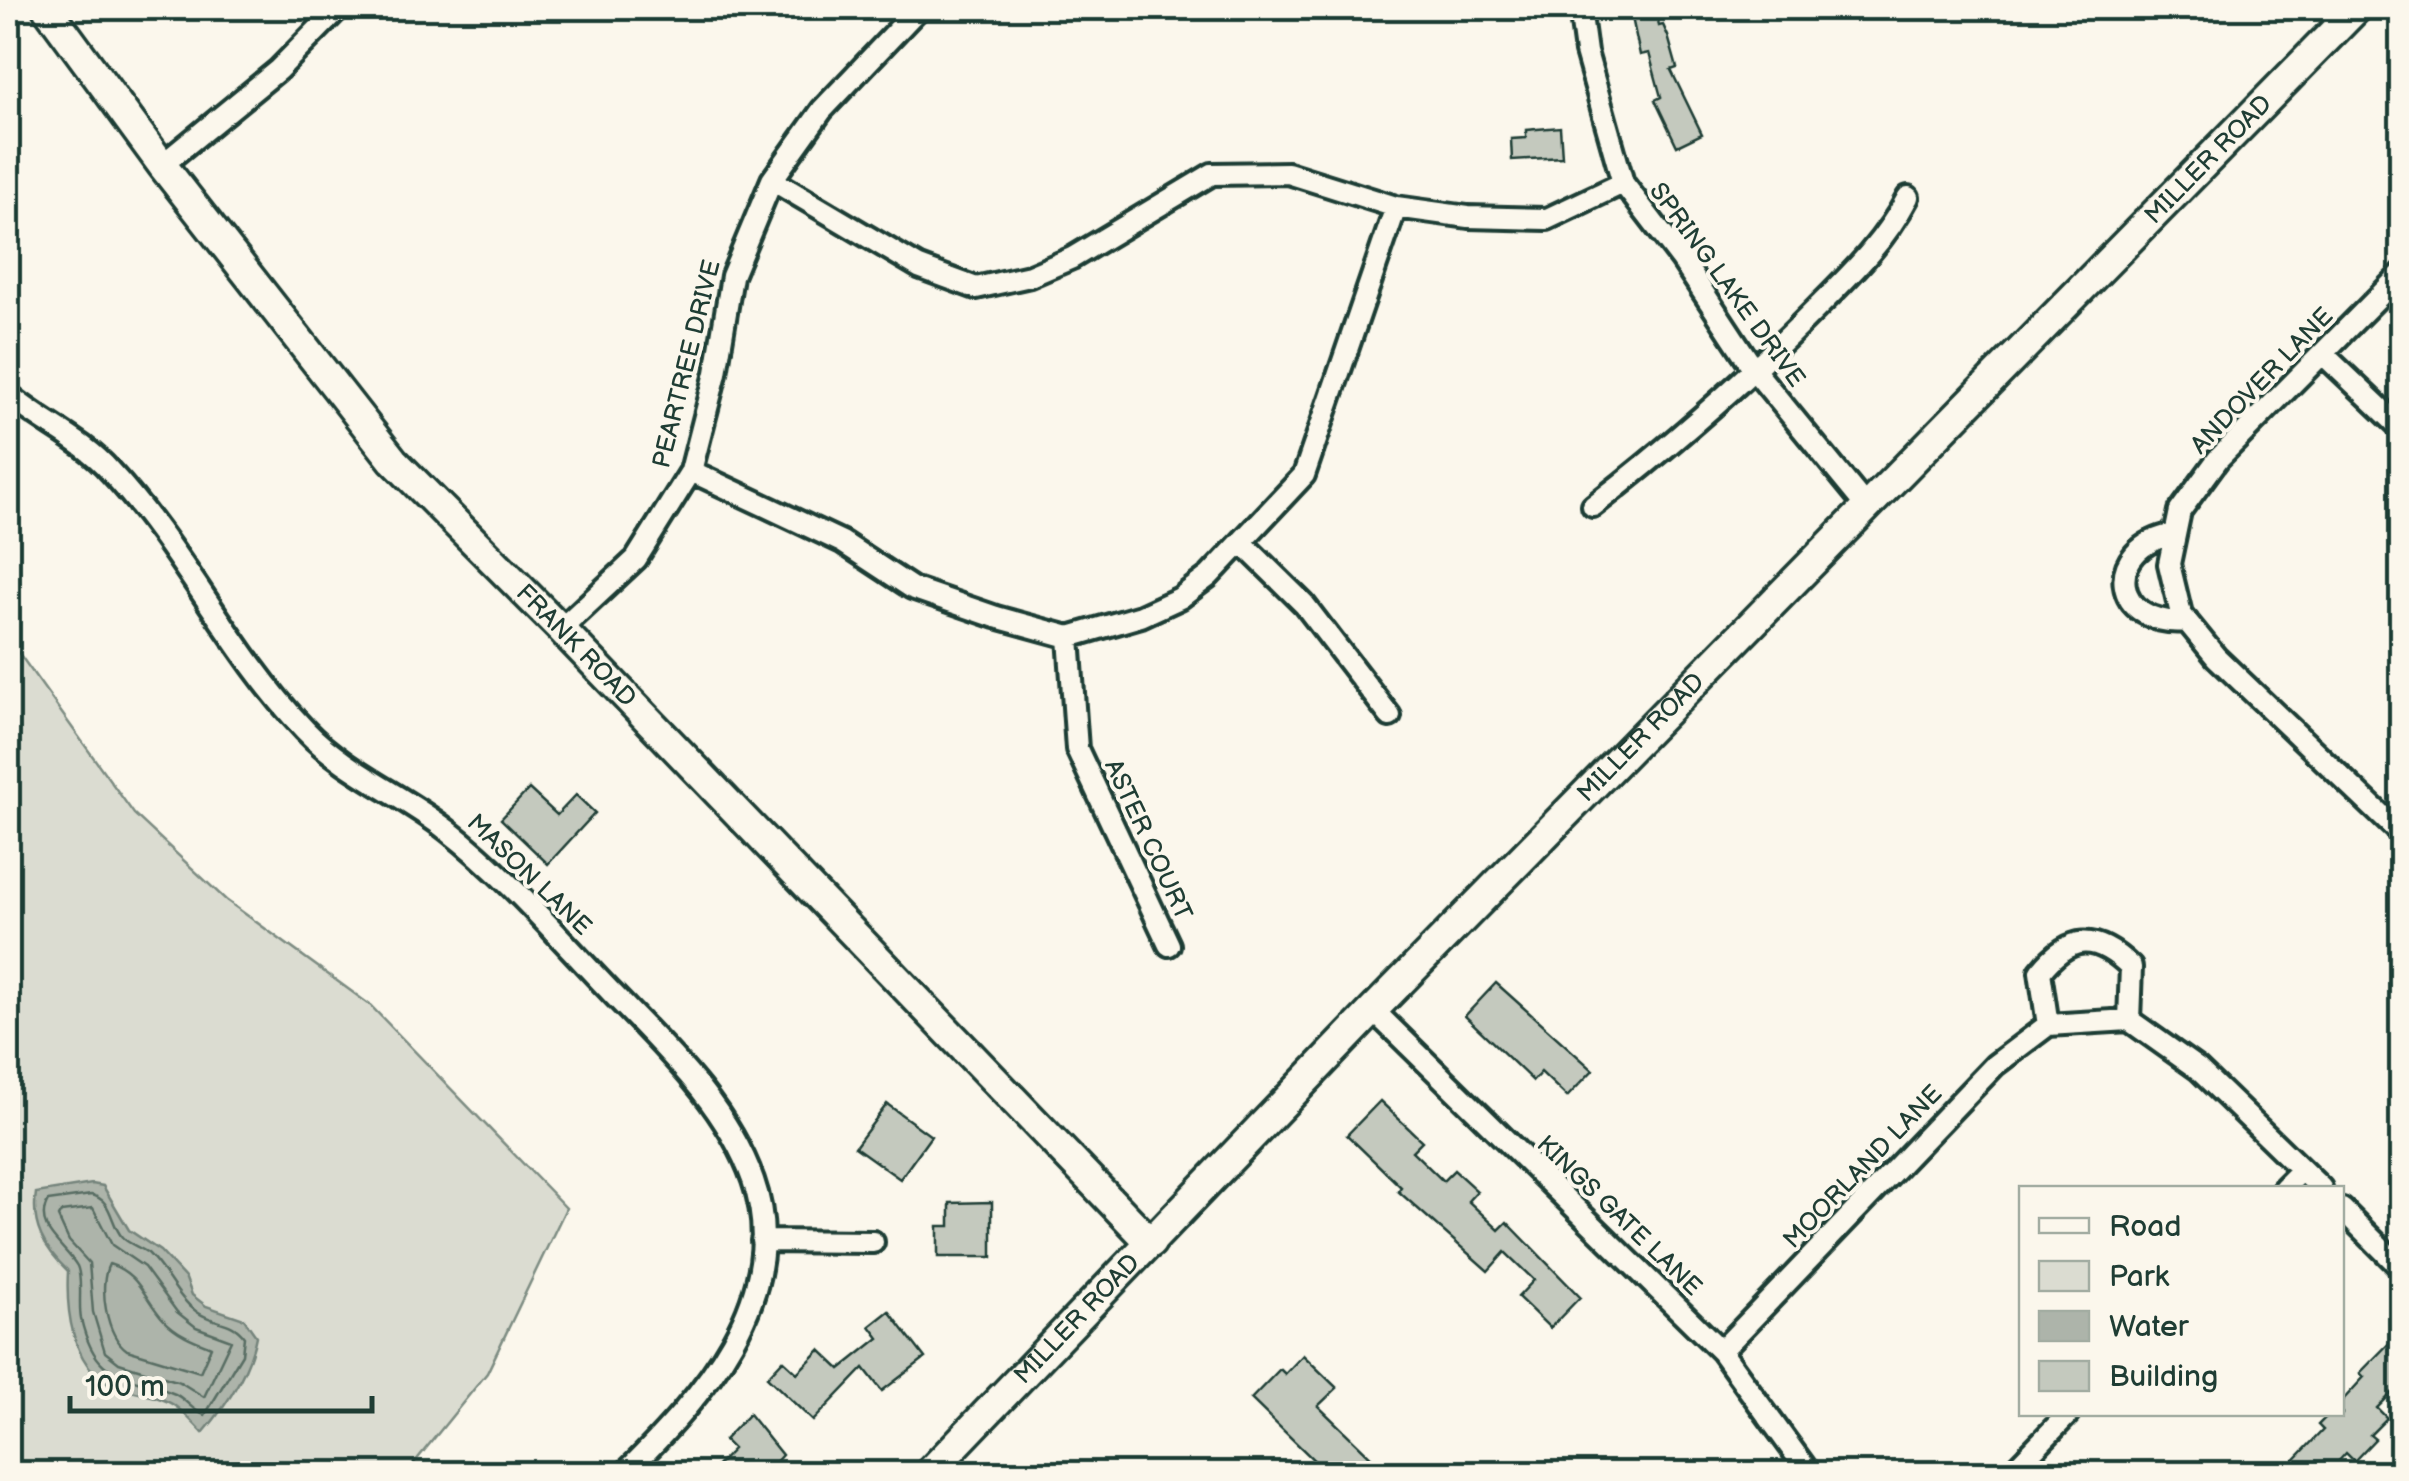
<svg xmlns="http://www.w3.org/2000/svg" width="2409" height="1481" font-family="'Balsamiq Sans',sans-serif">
<rect width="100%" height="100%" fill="#fbf7ec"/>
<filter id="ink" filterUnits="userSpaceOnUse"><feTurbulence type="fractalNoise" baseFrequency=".01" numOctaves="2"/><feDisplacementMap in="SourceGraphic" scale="20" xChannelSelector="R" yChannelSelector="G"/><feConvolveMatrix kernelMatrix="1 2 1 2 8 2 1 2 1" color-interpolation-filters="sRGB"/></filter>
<g filter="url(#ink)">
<!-- green -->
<path fill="#dbdcd1" stroke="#7d8c82" stroke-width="2.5" d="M8,638L134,814L226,900L370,1005L566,1208L487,1373L406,1473H8Z"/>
<!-- water -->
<path fill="#adb4aa" stroke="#74847b" stroke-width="2.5" d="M92,1184L103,1186L129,1230L160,1251L186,1279L192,1295L206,1306L244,1319L256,1336C249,1373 227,1405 203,1433C194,1424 185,1413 175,1406C157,1393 128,1394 108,1383C71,1363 66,1309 68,1271C44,1248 31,1226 36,1193Z"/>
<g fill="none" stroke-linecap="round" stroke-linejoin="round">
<!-- shore -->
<path stroke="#586d63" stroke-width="2.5" d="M91,1195C112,1199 110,1223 122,1237C128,1244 140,1247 148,1253C168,1272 176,1297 197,1312C214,1324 232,1320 244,1337L242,1354L205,1415C193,1412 186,1399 175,1394C123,1372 96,1383 81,1319C78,1304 83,1278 77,1266C66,1246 32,1228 48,1201Z
M93,1208L112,1245L144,1267L177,1312L196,1327L231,1340L204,1397L180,1382L119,1363L105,1352L93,1312L89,1263L69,1241L58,1217L61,1212Z
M109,1264C139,1273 144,1298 163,1319C177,1334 193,1340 211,1347L200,1372L127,1350C106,1335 98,1286 109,1264Z"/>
</g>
<!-- building -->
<path fill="#c4c9be" stroke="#1f3d34" stroke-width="2.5" d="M1630,8H1656L1659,26L1663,25L1668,36L1677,68L1671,70L1702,134L1677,146L1655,100L1661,97L1649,53L1640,55Z
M1560,127L1562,157L1512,160L1511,139L1526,138V130Z
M529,789L557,815L576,795L595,813L548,864L501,819Z
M1496,983L1593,1070L1567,1097L1541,1072L1533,1081L1465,1016Z
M1380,1101L1422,1141L1412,1151L1443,1181L1454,1170L1477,1191L1468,1201L1499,1230L1507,1222L1580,1297L1550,1328L1518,1297L1534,1280L1505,1252L1488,1271L1398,1191L1401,1187L1347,1135Z
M887,1104L931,1136L900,1179L855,1147Z
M992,1202V1257H938V1226H950V1203Z
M889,1311L925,1358L882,1391L864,1368L813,1421L767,1377L783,1360L797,1373L820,1350L840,1369L879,1338L870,1326Z
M2402,1330V1383L2377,1408L2387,1418L2370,1435L2375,1439L2354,1461L2346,1453L2327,1474H2281L2323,1430L2318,1425L2329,1414H2342V1401L2364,1377L2360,1373Z
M1303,1355L1337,1388L1318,1406L1380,1466L1372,1474H1328L1251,1399L1280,1369L1285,1374Z
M749,1414L782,1455L765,1474H709L733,1449L724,1440Z"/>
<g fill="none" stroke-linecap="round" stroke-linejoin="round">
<!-- street casing -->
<g stroke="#1f3d34" stroke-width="28">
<path id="street" d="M1580,8L1586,52L1623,183L1682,260L1755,371L1868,509
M162,165L278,70L339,8
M772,180L919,267L976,288L1030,276L1072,258L1212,174L1288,173L1396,207L1468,217L1547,219L1623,183
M2402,273L2218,459L2180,511L2169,564L2181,614L2216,657L2402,835
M2323,354L2402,429
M8,394C40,422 82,439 110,471C184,550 230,652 305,730C345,772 401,794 447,830C508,877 559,938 613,994C666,1049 727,1106 753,1180C794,1296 700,1399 624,1474
M691,471L842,542L912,588L996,617L1069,637L1141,616L1180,598L1209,576L1304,475L1396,207
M1593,506C1673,444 1746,380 1817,308C1852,273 1885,241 1908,197
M2175,534C2101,547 2111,628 2187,621
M1241,542L1304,604L1390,716
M561,629L636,559L691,471L716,373L732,276L772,180L822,110L919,8
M1069,637L1077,749L1169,945
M1373,1010L1721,1351L1810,1474
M2048,1025L2040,972C2070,934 2096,933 2131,967L2129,1020
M2284,1188L2302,1170
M2342,1209L2402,1269
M762,1241L873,1242
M1721,1351L1995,1065L2048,1025L2129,1020L2198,1069L2321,1188
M2010,1474L2068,1414"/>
</g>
<!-- secondary casing -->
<g stroke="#1f3d34" stroke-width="35">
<g id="secondary">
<path id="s1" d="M47,8L162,165L393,460L561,629L1151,1243"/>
<path id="s2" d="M928,1474L1373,1010L2357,8"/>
</g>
</g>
<!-- street -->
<use href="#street" stroke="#fbf7ec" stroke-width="20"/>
<!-- secondary -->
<use href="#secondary" stroke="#fbf7ec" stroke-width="28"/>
</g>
</g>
<g text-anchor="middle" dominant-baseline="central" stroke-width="8" stroke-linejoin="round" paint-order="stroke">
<!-- street labels -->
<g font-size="25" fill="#1f3d34" stroke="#fbf7ec">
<text stroke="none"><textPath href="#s2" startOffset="1835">MILLER ROAD</textPath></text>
<text transform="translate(1727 285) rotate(54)">SPRING LAKE DRIVE</text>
<text transform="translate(687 364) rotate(-76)">PEARTREE DRIVE</text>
<text transform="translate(2262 381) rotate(-46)">ANDOVER LANE</text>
<text stroke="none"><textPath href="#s1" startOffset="830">FRANK ROAD</textPath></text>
<text stroke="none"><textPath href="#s2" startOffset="1025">MILLER ROAD</textPath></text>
<text transform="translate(1148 840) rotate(65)">ASTER COURT</text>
<text transform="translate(529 875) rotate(44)">MASON LANE</text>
<text transform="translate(1863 1167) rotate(-46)">MOORLAND LANE</text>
<text transform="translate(1619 1216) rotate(44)">KINGS GATE LANE</text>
<text stroke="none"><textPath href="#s2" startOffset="215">MILLER ROAD</textPath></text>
</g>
</g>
<!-- margin -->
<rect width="2409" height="1481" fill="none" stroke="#fbf7ec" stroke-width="40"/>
<rect x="20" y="20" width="2369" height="1441" fill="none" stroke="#1f3d34" stroke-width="4" filter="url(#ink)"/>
<!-- legend -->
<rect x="2019" y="1186" width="325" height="230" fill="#fbf7ec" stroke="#a3ada2" stroke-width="2.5"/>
<rect x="2039" y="1218" width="50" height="15" fill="#fbf7ec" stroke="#a3ada2" stroke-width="2.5"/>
<text x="2109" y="1236" font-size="30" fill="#1f3d34">Road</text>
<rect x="2039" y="1261" width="50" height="30" fill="#dbdcd1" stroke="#a3ada2" stroke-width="2.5"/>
<text x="2109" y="1286" font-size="30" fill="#1f3d34">Park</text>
<rect x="2039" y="1311" width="50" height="30" fill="#adb4aa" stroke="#a3ada2" stroke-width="2.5"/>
<text x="2109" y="1336" font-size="30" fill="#1f3d34">Water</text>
<rect x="2039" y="1361" width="50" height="30" fill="#c4c9be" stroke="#a3ada2" stroke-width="2.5"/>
<text x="2109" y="1386" font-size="30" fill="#1f3d34">Building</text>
<!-- scale -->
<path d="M70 1396v15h302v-15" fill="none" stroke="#1f3d34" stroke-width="5"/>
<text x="85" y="1396" font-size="30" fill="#1f3d34" stroke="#fbf7ec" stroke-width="8" paint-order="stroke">100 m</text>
</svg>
